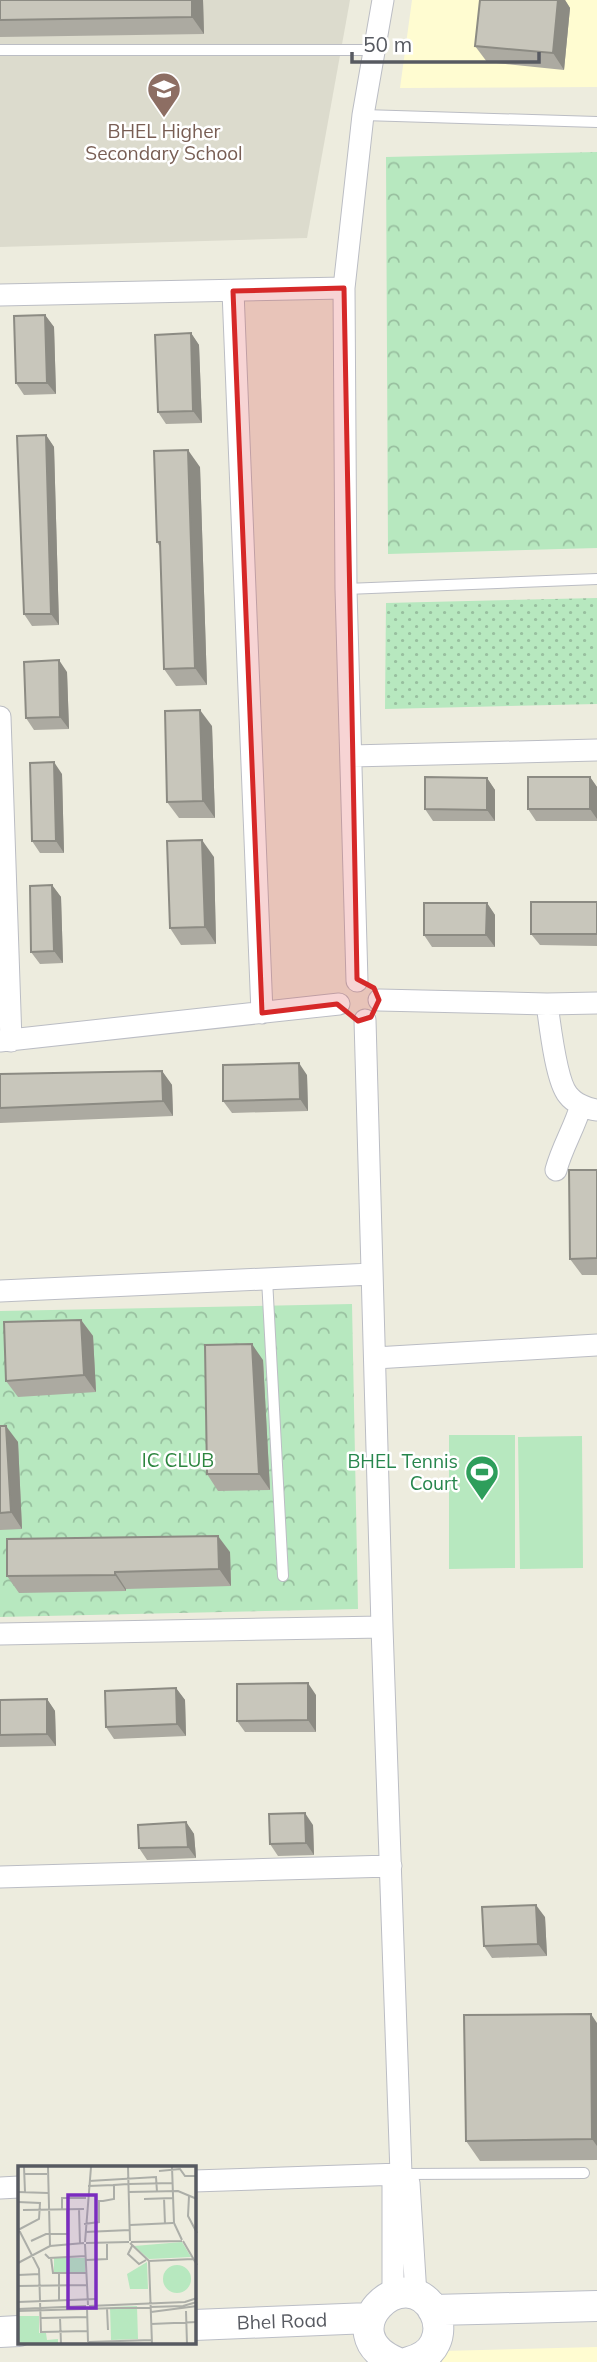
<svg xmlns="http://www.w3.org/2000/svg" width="597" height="2362" font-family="Mulish,sans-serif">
<defs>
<pattern id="grass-dots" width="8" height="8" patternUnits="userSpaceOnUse" patternTransform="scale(1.75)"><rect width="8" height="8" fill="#b7e8bf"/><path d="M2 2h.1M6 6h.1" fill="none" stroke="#98bf9f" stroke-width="1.8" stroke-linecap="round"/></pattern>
<pattern id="park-crowns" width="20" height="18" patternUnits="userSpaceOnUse" patternTransform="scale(1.75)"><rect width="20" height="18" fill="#b7e8bf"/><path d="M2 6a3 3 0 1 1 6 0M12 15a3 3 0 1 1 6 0" fill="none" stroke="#98bf9f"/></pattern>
</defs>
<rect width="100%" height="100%" fill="#edecde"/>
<!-- commercial -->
<path fill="#fffcd1" d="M412,0H597V87L400,88Z
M597,2347V2362H442V2351Z"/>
<!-- education -->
<path fill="#dcdbcd" d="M0,0H350L307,238L0,247Z"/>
<!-- grass -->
<path fill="url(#grass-dots)" d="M597,598V704L385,709L386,603Z"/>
<!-- park -->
<path fill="url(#park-crowns)" d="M597,152V548L388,554L386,157Z
M352,1304L358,1609L0,1617V1311Z"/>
<!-- pitch -->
<path fill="#b7e8bf" d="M449,1435H515V1568L449,1569Z
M582,1436L583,1568L520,1569L518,1437Z"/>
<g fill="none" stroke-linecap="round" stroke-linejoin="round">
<!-- lane casing -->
<g stroke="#bbbdc4" stroke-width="12">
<path id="lane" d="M0,50H374
M363,115L597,122
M346,589L597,579
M267,1279L283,1576
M404,2174L584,2173"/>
</g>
<!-- street casing -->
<g stroke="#bbbdc4" stroke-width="23">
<path id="street" d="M233,291L262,1013
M0,295L344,288
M0,717L11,1041
M351,756L597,750
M357,981L346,589L344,288L363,115L383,0
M379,1000L547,1004L597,1003
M547,1004C550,1025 556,1081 568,1095C574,1103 587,1109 597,1110
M365,1020L382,1627L401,2174L409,2183L416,2295
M0,1041L339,1004
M556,1170C562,1147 575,1127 581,1105
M0,1291L372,1274
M375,1358L597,1345
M0,1634L382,1627
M0,1877L391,1866
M194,2181L401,2174
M0,2188L19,2187
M393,2295V2183L401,2174"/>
</g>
<!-- secondary casing -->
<g stroke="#bbbec6" stroke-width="32">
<path id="secondary" d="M433,2310L597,2306
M194,2325L370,2318
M0,2332L19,2331
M396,2362C328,2333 404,2258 434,2311C439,2321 440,2333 435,2343C430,2354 420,2359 409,2362"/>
</g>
<!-- lane -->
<use href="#lane" stroke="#fff" stroke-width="10"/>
<!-- street -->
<use href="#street" stroke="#fff" stroke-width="21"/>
<!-- secondary -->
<use href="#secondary" stroke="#fff" stroke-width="30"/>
</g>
<!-- wall -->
<path fill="#acaaa1" d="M0,0H203L204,34L0,37Z
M480,0H565L570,8L564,70L487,62L475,46Z
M45,315L54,327L56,394L24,395L16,383Z
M191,333L199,345L202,423L166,424L158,412Z
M46,435L54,447L59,625L32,626L24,614Z
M200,467L207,685L176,686L164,669L160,547L157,542Z
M67,672L69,729L34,730L26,718Z
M212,726L215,818H179L167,802Z
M62,774L64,853H40L32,841Z
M590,777L597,787V821H536L528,809Z
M487,778L495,790V821H433L425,809Z
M214,857L216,944L181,945L170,928Z
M52,885L61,897L63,963L40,964L31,952Z
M597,902V946L540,945L531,934Z
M487,903L495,915V947H432L424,935Z
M162,1071L172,1085L173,1116L0,1123V1074Z
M307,1075L308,1111L232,1113L223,1101Z
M597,1170V1275H582L570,1259Z
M81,1320L93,1336L96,1392L18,1397L6,1381Z
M263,1360L270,1490L218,1491L207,1474Z
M0,1426L18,1442L22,1529L0,1530Z
M230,1552L231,1586L126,1589V1591L19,1593L7,1576Z
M176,1688L185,1700L186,1736L114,1739L106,1727Z
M316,1695V1732H245L237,1721Z
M47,1699L55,1711L56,1746L0,1747V1700Z
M186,1822L194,1834L196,1858L147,1860L139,1848Z
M313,1825L314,1855L278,1856L270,1844Z
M545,1917L547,1956L492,1958L484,1946Z
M597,2023V2160L480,2161L466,2141Z"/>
<!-- shaded-wall -->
<path fill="#8c8b83" d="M192,0H203L204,34L192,17Z
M558,0H565L570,8L564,70L553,53Z
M45,315L54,327L56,394L47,383Z
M191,333L199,345L202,423L193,411Z
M46,435L54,447L59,625L51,614Z
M188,450L200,467L207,685L195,668Z
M59,660L67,672L69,729L60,717Z
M200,710L212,726L215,818L203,801Z
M54,762L62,774L64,853L56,841Z
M590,777L597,787V819L590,809Z
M487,778L495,790V821L487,810Z
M202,840L214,857L216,944L205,927Z
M52,885L61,897L63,963L54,951Z
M487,903L495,915V947L486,935Z
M299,1063L307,1075L308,1111L300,1099Z
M162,1071L172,1085L173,1116L163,1101Z
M81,1320L93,1336L96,1392L84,1375Z
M252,1344L263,1360L270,1490L259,1474Z
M6,1426L18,1442L22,1529L11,1512Z
M218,1536L230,1552L231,1586L219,1569Z
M115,1572L126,1589V1591L115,1575Z
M308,1683L316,1695V1732L308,1720Z
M176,1688L185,1700L186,1736L177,1724Z
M47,1699L55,1711L56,1746L47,1734Z
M305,1813L313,1825L314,1855L306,1843Z
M186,1822L194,1834L196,1858L188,1847Z
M536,1905L545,1917L547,1956L538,1944Z
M591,2014L597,2023V2146L592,2139Z"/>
<!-- building -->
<path fill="#c8c6bb" stroke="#8c8b83" stroke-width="2" d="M0,0H192V17L0,20Z
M480,0H558L553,53L475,46Z
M45,315L47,383H16L14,316Z
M191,333L193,411L158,412L155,335Z
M46,435L51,614H24L17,436Z
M188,450L195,668L164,669L160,542H157L154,451Z
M59,660L60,717L26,718L24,662Z
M200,710L203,801L167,802L165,711Z
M54,762L56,841H32L30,763Z
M425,777L487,778V810L425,809Z
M528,777H590V809H528Z
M202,840L205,927L170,928L167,841Z
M52,885L54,951L31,952L30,886Z
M531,902H597V934H531Z
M424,903H487L486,935H424Z
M299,1063L300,1099L223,1101V1065Z
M162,1071L163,1101L0,1108V1074Z
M569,1170H597V1258L570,1259Z
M81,1320L84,1375L6,1381L4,1322Z
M252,1344L259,1474H207L205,1345Z
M0,1426H6L11,1512L0,1513Z
M218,1536L219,1569L115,1572V1575L7,1576V1539Z
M308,1683V1720L237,1721V1684Z
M176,1688L177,1724L106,1727L105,1691Z
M47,1699V1734L0,1735V1700Z
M305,1813L306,1843L270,1844L269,1814Z
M186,1822L188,1847L139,1848L138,1825Z
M536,1905L538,1944L484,1946L482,1907Z
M591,2014L592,2139L466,2141L464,2015Z"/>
<!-- marked area -->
<path fill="#d62828" fill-opacity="0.2" stroke="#d62828" stroke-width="5" stroke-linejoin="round" d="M344,288L357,979L374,988L379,1000L371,1017L358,1021L337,1004L262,1013L233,291Z"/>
<!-- icons -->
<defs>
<g id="school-pin" transform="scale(1.75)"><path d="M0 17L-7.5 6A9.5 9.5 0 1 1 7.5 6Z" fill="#8d6e63" stroke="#fff"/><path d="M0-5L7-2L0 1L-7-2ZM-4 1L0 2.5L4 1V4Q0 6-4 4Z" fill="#fff"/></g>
<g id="stadium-pin" transform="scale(1.75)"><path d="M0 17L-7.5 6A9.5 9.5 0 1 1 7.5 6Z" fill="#2e9e5b" stroke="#fff"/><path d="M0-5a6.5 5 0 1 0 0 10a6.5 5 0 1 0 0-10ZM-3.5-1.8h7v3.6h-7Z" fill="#fff"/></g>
</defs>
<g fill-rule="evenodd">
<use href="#school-pin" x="164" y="89"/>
<use href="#stadium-pin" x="482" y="1472"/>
</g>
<g text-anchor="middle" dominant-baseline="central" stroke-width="5" stroke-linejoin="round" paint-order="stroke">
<!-- education labels -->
<g font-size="19" fill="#785e54" stroke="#fff">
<text x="164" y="131">BHEL Higher<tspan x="164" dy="22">Secondary School</tspan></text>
</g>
<!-- park labels -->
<g font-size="19" fill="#2c853f" stroke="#fff">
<text x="178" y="1460">IC CLUB</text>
</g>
<!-- leisure labels -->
<g font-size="19" fill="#27864d" stroke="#fff" text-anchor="end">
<text x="458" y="1461">BHEL Tennis<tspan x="458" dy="22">Court</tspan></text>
</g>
<!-- street labels -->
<g font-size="19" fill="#575a61" stroke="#fff">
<text transform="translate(282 2321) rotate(-2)">Bhel Road</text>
</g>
</g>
<!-- overview -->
<g transform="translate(18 2166)">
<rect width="178" height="178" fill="#edecde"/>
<path d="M0,150H21V167H28L29,174L40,173V178H0Z" fill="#b7e8bf"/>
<path d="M164,76L173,91L131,93L116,80ZM36,92H67V106L36,107ZM129,96L130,123H112L109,108Z" fill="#b7e8bf"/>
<path d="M145 113a14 14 0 1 1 28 0a14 14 0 1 1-28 0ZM119,140L120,173L93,174L92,141Z" fill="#b7e8bf"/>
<path fill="none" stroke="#acaea8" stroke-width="2" d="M6,1L7,26M30,1L32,80M110,1L112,75M154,1L156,57L164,74M141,5L162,3L167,10H179M6,8H29M71,15L138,11L139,26M111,18L155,17M70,20L96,19M0,26L30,27M111,26L160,25L179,33M171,30L170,50L179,67M146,32L147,58M126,33L155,32M85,35L96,33V19L110,18M0,36L22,37L21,53L0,64M61,43L62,78M5,44L66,43M44,44V32H68M49,44L50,79M66,58L81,56V35H85M112,59L155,57M0,62L21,103L23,166L70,165M67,66L112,64M13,75L28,68H50M165,75L179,99M67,76L73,1M113,76L164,75M68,77L111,76M112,77L131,95L175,93M67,78L70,139M114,80L110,88L121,98L128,94M27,88L31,92L68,90M33,92L35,107H68M68,94L89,93V78M131,95L134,178M0,97L32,80L66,77M41,108V134M0,109L22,108M0,120L69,119M0,136L78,133M71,140L167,136L179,132M69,142L70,176M0,143L68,140M89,143L90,164M0,145L165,140L179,136M168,145L169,178M133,146L179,140M23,152L70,151M42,152L43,178M133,158L179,156M70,176L134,174"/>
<path fill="#7b2cbf" fill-opacity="0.15" stroke="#7b2cbf" stroke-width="3.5" d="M50,29H78V142H50Z"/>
<rect width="178" height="178" fill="none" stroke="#575a61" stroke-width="3.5"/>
</g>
<!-- scale -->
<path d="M352 52v10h187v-10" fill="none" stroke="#575a61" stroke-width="3.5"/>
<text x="363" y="52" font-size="21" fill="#575a61" stroke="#ffffff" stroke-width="5" paint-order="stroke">50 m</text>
</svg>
